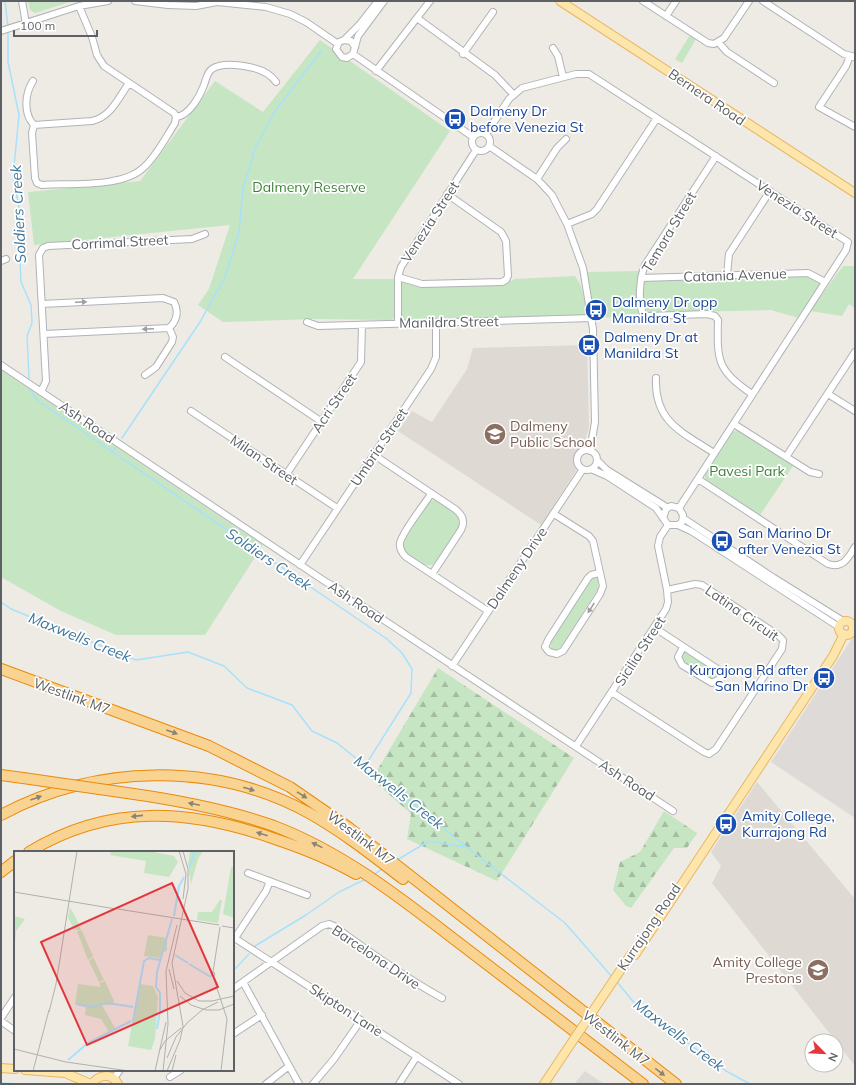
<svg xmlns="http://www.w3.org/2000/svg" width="856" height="1085" font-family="Mulish,sans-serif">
<defs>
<pattern id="forest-firs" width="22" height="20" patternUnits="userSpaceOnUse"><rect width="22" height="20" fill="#c6e5c2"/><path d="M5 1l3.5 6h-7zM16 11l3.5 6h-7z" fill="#a4bda1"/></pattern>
</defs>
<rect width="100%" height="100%" fill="#eeebe5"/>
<!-- industrial -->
<path fill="#dddad7" d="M855,634V818L771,762Z
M585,1071L604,1084H574Z"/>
<!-- education -->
<path fill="#dedad3" d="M587,345L589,427L586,438L584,446L574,458L576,471L541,525L398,431L412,411L432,422L467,369L473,348Z
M757,782L855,899V1066L712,883L721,866L711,852Z"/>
<!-- forest -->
<path fill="url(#forest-firs)" d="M438,668L574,758L497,881L407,839L411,814L372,779Z
M664,811L697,833L687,848H674L631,908L626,906L613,890L620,862L640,852Z"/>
<!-- park -->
<path fill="#c6e5c2" d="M28,1H73L35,13L30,10Z
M690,35L696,39L682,63L675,59Z
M320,40L450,131L353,279H394L395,317L391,320L314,319L223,322L198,305L209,289L230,225L34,245L28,192L140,181L215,81L263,112Z
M843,266H855V308L849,304L842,316L810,311Z
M640,271L639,312L641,316L595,318L587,285L588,272Z
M575,276L581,286L588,315L401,320V282L423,286L508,282L515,279Z
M807,276L821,284L799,318L771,310L646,313C641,304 641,289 643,280Z
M1,370L263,545L205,635H116L61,611L1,577Z
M739,430L793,466L760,515L706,481L704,474L731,432Z
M434,500C447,503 462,514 458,528L435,563C427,571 403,556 403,545C403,536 426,501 434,500Z
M595,577L598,579V589L560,648L555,650L551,648L550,641L592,579Z
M685,652L714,669L716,672V677L712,680L683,662L680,658L681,654Z"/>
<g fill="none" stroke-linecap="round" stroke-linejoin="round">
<!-- stream -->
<path stroke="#a8e1fc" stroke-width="1.5" d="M5,1L8,27
M8,31V62L19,115L13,177L20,212L19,237L21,282L31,305L32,323L27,336L29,378
M30,390L38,401L387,639L402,653L412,669L411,693L365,766
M122,438L200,322L225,277L239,232L243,189L255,148L275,111L322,50
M113,452L116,447
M1,602L11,609L136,660L188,652L224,666L247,688L292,705L312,731L337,743L474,853L565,923L613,978
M397,860L429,841L465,847
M373,875L384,868
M255,946L306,915L339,892L366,879
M233,971L249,954
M617,982L636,1005L726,1071L750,1084
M1,1083L19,1084"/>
<!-- minor casing -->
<g stroke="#b0b3b7" stroke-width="8">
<path id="minor" d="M22,1L26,24
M135,1L168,5L196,6L217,2L266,7L290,14L306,22L338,44
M643,1L708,43L714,44L724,38L749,1
M763,1L844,54L855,57
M79,6L92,37L97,55L104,66L174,113L176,117
M666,16L676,1
M417,18L495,75L513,94
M1,31L79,6L108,1
M345,39L360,24L378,1
M719,43L727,52L774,83
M355,47L351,41L344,40L339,42L336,49L342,57L347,58L353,54L358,36L384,1
M553,48L558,56L563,77
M353,54L473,137
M463,54L493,12
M850,56L846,66L819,107L855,127
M376,71L430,1
M33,81C25,93 23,114 34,125
M129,83C119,97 111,117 92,121L34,125L32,133L35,178L37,183L42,185C70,183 122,188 143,168C156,157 166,137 175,123L176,117
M176,117C189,116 200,96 204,85C206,80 207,72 212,69C222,62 239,65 249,67C260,69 270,73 276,82
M472 142a9 9 0 1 1 18 0a9 9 0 1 1-18 0Z
M486,134L509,99L522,88L576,74H589L848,242L846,250L679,508
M489,146L537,179L552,195L567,224L583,268L593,329L595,422L590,451
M716,156L645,265C640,276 637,305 644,315L648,316L707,314L715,316L718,320C717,361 717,370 752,394
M537,179L557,148L566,139
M567,224L592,214L597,209L657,118
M1,261L6,259
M727,275L729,254L770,191
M398,277L422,284L502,282L506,280L508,276L506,241L501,232L447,194
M641,278L808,273L825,282
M42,304L163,298L174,302C179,311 177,321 169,328L44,334
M307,322L318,326L592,318
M398,323V277L401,267L476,150
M225,357L322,422
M1,365L326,582L339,589L351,601L361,605L673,811
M145,375L156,367L172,342L173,337L169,328
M656,378C654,422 682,432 714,453
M41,392L46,381L39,255L43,248L48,246L192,239L205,234
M828,394L855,411
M191,411L337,508
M734,424L810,472L819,474
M577 460a10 10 0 1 1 20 0a10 10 0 1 1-20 0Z
M374,455L455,509C463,515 465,522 461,530L432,574
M786,457L855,352
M597,460L607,470L668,508
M591,469L607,476L656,508L668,525H678L682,522L683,515L679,508L671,506L666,509L663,518
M286,475L361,362L362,325
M698,479L828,564C843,569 848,558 855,547
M431,494C424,505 402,532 400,543C399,549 402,553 406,557L488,611
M554,514L589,536L593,541L603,586L600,594L563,651L557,654L549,652L545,647L548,640L588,578L591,575L599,573
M683,518L774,578L843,621
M678,525L691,531L839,627
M300,565L431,369L436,357V322
M655,628L719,670L721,674L720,679L712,683L682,665L678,657L683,647
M452,666L583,469
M613,693L704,752L709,754L716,749L782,649L783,640L778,635L702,585L695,584L667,590
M576,746L666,609L668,602L667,590L658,546L660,537L668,525
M248,873L307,895
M233,937L459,1084
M235,938L266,891L270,881
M243,982L299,1084
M233,989L322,926L329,924L334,926C369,952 404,977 442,998
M1,1018L15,997
M1,1021L15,1031
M233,1034L262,1015
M170,1077L181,1070
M114,1078L120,1070
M266,1084L289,1066
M313,1084L334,1059L361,1020
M399,1084L417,1056"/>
</g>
<!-- major casing -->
<g stroke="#ecb560" stroke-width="10">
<path id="major" d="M560,1L855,193
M839 628a7 7 0 1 1 14 0a7 7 0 1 1-14 0Z
M635,955L833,656L844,634
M1,1068L15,1069
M25,1070L65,1073L91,1084
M92,1084C99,1074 112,1073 118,1084
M544,1084L564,1054"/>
</g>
<!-- highway casing -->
<g stroke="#ea8a09" stroke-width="12">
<path id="highway" d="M1,669L209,746L290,787L348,827L676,1084
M1,775L23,778
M127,793C177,800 226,809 274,826C345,853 403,900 463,946C523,992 583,1038 643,1084
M1,815C96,764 214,761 309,813C343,832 373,856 403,879
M29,852C109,803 190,809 275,839C302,848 330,859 356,874
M1,872L15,861"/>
</g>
<!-- minor -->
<use href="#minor" stroke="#fff" stroke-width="6"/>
<!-- major -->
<use href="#major" stroke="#fce6ac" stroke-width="8"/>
<!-- highway -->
<use href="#highway" stroke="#f9d392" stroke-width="10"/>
<!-- major-bridge casing -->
<g stroke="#ecb560" stroke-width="10" stroke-linecap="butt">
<path id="major-bridge" d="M564,1054L632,953"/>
</g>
<!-- highway-bridge casing -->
<g stroke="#ea8a09" stroke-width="12" stroke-linecap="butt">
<path id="highway-bridge" d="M23,778L127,793"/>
</g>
<!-- major-bridge -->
<use href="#major-bridge" stroke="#fce6ac" stroke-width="8"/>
<!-- highway-bridge -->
<use href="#highway-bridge" stroke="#f9d392" stroke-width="10"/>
</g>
<!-- one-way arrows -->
<defs><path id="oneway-solid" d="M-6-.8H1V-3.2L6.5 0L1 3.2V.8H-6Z"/></defs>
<g fill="#9ea0a3">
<use href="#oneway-solid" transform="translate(81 302) rotate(-3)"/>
<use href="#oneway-solid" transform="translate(148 329) rotate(178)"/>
<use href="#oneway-solid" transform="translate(591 608) rotate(123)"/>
</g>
<g fill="#8c8372">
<use href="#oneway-solid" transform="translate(172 732) rotate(20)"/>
<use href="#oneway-solid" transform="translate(249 789) rotate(17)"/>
<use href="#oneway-solid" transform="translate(302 795) rotate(32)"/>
<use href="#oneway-solid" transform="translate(36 798) rotate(-20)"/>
<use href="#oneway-solid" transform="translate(194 804) rotate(-168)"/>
<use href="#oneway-solid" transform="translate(137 816) rotate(174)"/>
<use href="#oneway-solid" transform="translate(262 834) rotate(-162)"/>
<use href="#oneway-solid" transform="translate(317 845) rotate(-154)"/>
<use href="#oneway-solid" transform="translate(660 1072) rotate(38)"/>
</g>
<!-- icons -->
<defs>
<g id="bus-disc" transform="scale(1.15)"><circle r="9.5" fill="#1a4fb4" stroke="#fff"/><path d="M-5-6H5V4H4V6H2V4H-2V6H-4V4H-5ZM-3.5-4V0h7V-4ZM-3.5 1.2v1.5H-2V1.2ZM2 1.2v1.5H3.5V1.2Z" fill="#fff"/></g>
<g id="school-disc" transform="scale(1.15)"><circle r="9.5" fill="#8d6e63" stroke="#fff"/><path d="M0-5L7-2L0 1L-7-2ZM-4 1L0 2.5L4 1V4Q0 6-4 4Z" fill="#fff"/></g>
</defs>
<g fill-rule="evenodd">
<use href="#bus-disc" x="455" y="119"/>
<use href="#bus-disc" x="596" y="310"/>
<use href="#bus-disc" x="589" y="345"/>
<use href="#school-disc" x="495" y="434"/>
<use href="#bus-disc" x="722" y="541"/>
<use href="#bus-disc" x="824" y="678"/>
<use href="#bus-disc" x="726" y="824"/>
<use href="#school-disc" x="818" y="970"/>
</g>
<g text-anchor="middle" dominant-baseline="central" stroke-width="3.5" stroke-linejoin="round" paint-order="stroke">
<!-- street labels -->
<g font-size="14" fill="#5d6165" stroke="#fff">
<text transform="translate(707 97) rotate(34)">Bernera Road</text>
<text transform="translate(797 209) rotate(33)">Venezia Street</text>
<text transform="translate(430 222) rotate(-57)">Venezia Street</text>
<text transform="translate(669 232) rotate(-59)">Temora Street</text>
<text transform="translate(120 242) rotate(-3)">Corrimal Street</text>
<text transform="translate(735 275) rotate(-2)">Catania Avenue</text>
<text transform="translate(449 322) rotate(-1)">Manildra Street</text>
<text transform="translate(334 403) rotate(-56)">Acri Street</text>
<text transform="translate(87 422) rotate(34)">Ash Road</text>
<text transform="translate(379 447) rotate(-56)">Umbria Street</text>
<text transform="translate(264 460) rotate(34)">Milan Street</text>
<text transform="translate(517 568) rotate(-56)">Dalmeny Drive</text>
<text transform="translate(356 602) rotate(34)">Ash Road</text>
<text transform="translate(742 613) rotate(35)">Latina Circuit</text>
<text transform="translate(640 651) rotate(-57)">Sicilia Street</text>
<text transform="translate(72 696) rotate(20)">Westlink M7</text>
<text transform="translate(627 780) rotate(33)">Ash Road</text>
<text transform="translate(361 838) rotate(37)">Westlink M7</text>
<text transform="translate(649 927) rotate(-56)">Kurrajong Road</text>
<text transform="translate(376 957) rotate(34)">Barcelona Drive</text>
<text transform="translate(346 1010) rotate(33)">Skipton Lane</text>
<text transform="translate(616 1038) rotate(38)">Westlink M7</text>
</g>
<!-- transit labels -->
<g font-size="14" fill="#164399" stroke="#fff" text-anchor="start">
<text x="470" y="111">Dalmeny Dr<tspan x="470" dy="16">before Venezia St</tspan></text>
<text x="612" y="302">Dalmeny Dr opp<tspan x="612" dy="16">Manildra St</tspan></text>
<text x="604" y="337">Dalmeny Dr at<tspan x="604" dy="16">Manildra St</tspan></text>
<text x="738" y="533">San Marino Dr<tspan x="738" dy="16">after Venezia St</tspan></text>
<text x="808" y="670" text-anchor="end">Kurrajong Rd after<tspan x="808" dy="16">San Marino Dr</tspan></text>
<text x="742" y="816">Amity College,<tspan x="742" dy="16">Kurrajong Rd</tspan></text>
</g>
<!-- park labels -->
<g font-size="14" fill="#3d8138" stroke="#fff">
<text x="309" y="187">Dalmeny Reserve</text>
<text x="747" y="471">Pavesi Park</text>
</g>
<!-- education labels -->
<g font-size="14" fill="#785e54" stroke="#fff" text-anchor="start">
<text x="510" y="426">Dalmeny<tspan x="510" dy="16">Public School</tspan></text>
<text x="802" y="962" text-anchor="end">Amity College<tspan x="802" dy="16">Prestons</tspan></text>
</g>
<!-- water labels -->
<g font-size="15" font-style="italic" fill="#3f779c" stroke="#fff">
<text transform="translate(18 214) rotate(-93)">Soldiers Creek</text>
<text transform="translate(269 559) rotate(34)">Soldiers Creek</text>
<text transform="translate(80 637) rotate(22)">Maxwells Creek</text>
<text transform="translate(399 792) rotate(38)">Maxwells Creek</text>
<text transform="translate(679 1035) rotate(37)">Maxwells Creek</text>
</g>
</g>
<!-- overview -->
<g transform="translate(14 851)">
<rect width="220" height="220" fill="#eeebe5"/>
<path d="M220,15V67L209,63L217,16Z" fill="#c6e5c2"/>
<path d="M97,0H134L160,5L164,11L155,26L130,22L132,10L96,4ZM176,0H189L184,8L177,33L174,14ZM206,49H208L204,72L183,69L184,61H198ZM134,84L153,87V100L149,101L147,107L130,105Z" fill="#c6e5c2"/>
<path d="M56,56L66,75L67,80L60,78L54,67ZM0,65L11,68L2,80L0,108ZM63,80H68L79,105L74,109ZM79,106L90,129L85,131L75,110ZM91,130L100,150L99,154H88L101,177L95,181L87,168L71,164L72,156L61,153L64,133L87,136L85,132ZM125,133L139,135L144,146L141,188L137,199L114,195Z" fill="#c6e5c2"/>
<path fill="none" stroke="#a8e1fc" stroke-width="2" d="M176,16L181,0M160,65L165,35L170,26M161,104L174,112M175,113L197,126M62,153L77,156L94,152L119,156M119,170L130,110L135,107L146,109M143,178L146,160V142L142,136L143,121L158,68M54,209L74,192L117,170"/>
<path fill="none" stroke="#b0b0ae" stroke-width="1" d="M165,0L172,23L169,48M0,41L102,58M104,58L205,74M208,75L220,77M155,118L160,138M199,121L206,76M200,121L201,124L198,125L197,122ZM199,125L213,168L207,220M163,130L171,142L185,150H198L220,145M166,145L177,154L192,159H205L220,153M35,161L42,133L63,0M0,198L52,211L115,220M146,199L151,190L167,177M153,207L162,186L173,172L188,159L204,151M19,220L35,159M141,220L152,171M149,220L154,173L152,120L163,74M153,220L166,189L169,175L158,112L174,38V18L169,0M158,220L162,204"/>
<path fill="#e2373d" fill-opacity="0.15" stroke="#e2373d" stroke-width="2" d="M158,32L204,136L73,194L27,91Z"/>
<rect width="220" height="220" fill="none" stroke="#5d6165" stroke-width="2"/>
</g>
<!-- border -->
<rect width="856" height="1085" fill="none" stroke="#5d6165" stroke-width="4"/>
<!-- north arrow -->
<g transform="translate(824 1053) rotate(114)"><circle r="19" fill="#ffffff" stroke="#bec0c1"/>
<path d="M0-3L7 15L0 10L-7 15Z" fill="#e2373d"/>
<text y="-6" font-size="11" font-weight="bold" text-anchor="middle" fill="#5d6165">N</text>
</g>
<!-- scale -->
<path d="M14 30v6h83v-6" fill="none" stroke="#5d6165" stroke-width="2"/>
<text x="20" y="30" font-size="12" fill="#5d6165" stroke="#ffffff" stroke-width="3" paint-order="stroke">100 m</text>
</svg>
